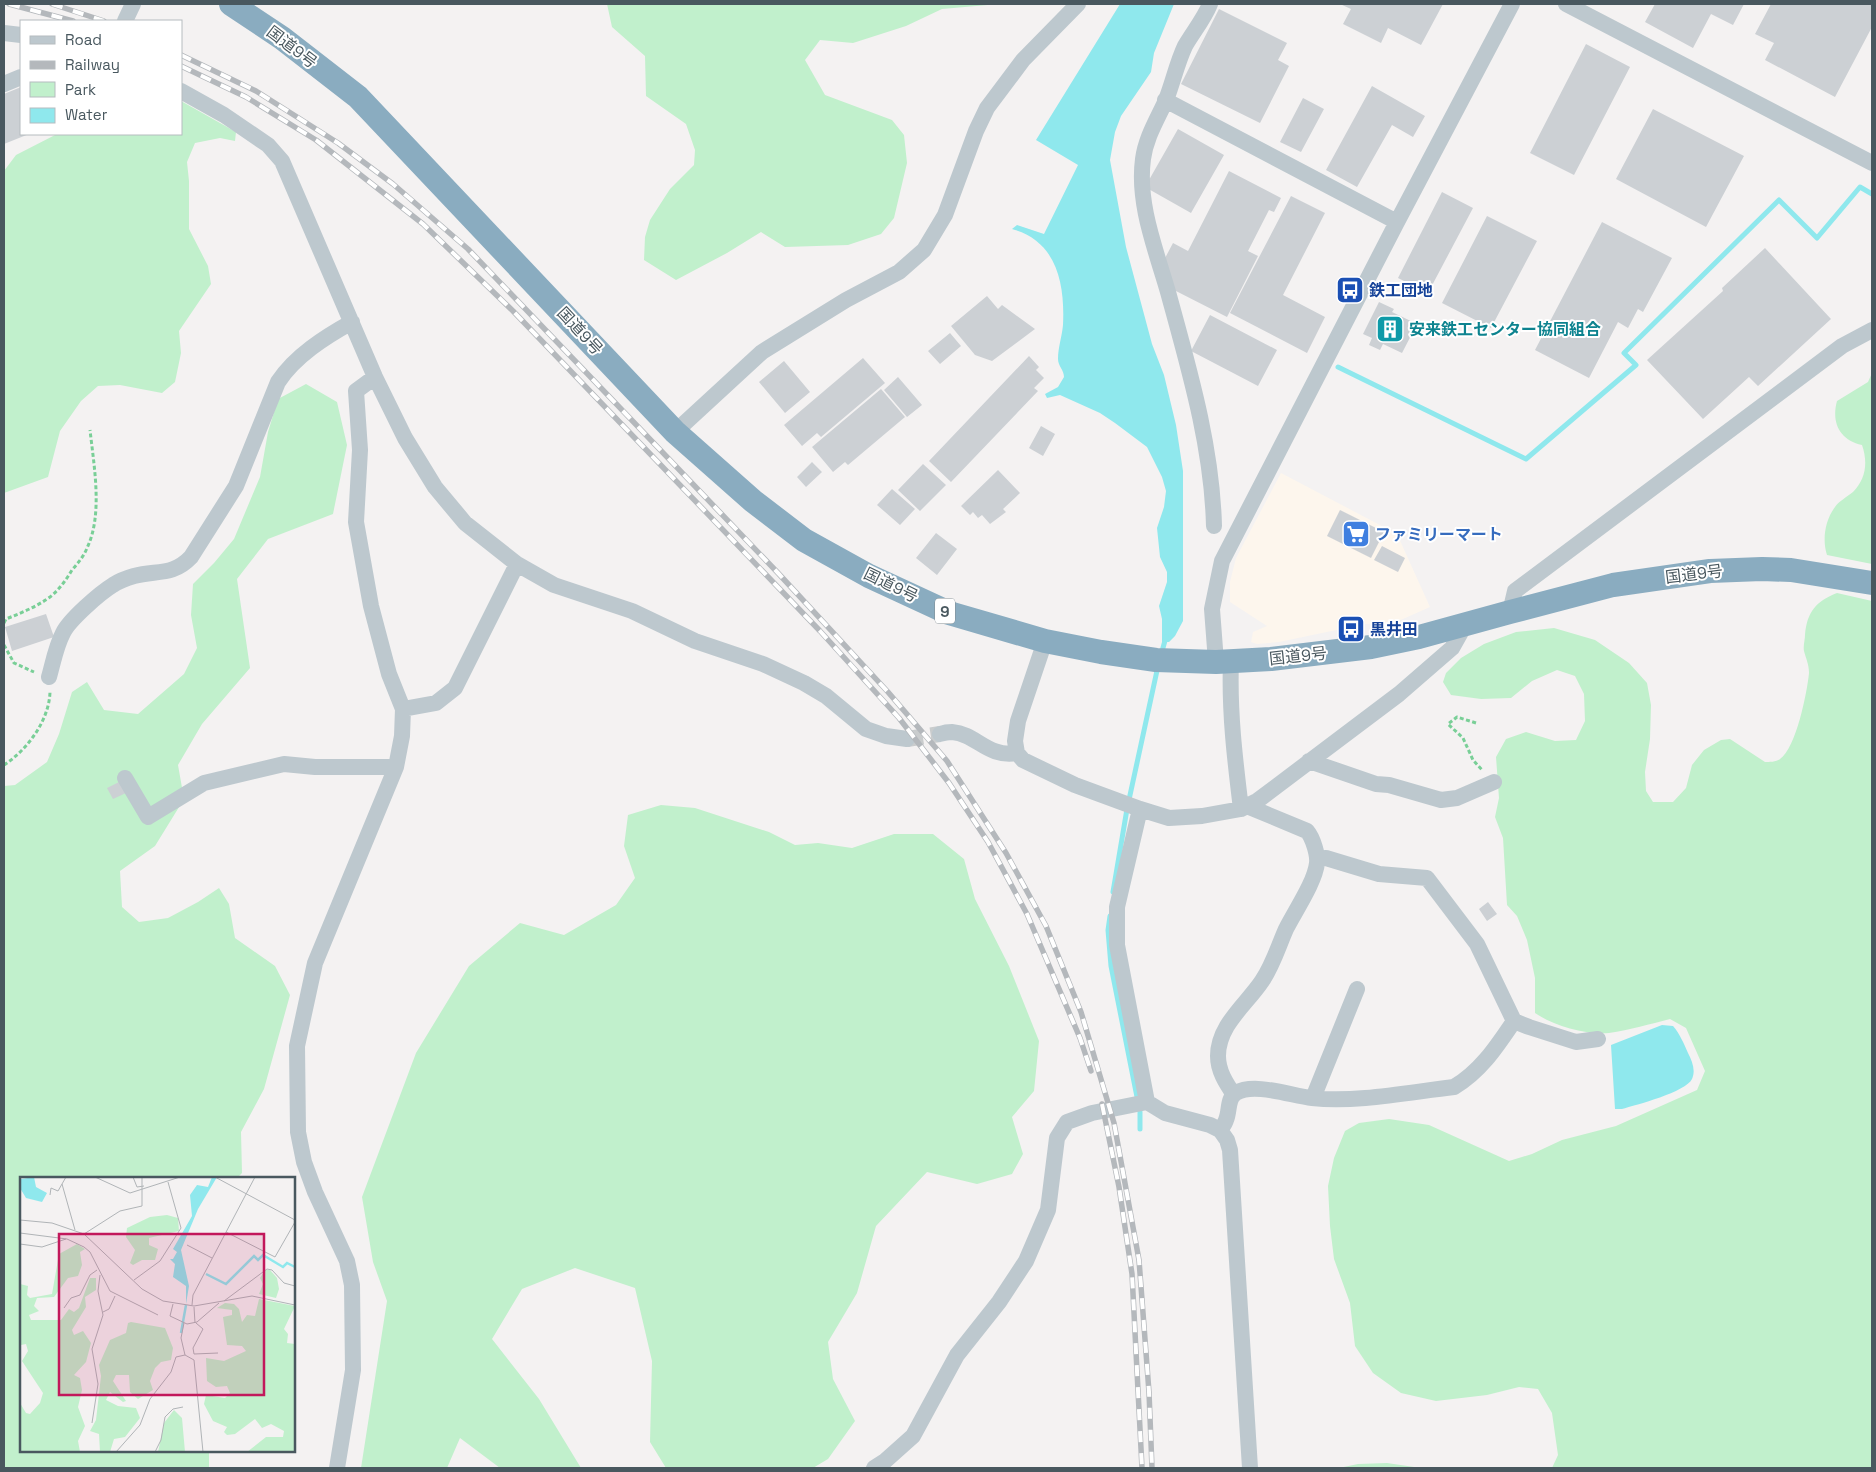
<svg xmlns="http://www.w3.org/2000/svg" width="1876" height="1472" font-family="'Space Grotesk','Noto Sans JP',sans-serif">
<rect width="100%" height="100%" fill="#f4f2f2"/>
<!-- commercial -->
<path fill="#fdf6ed" d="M1281,473L1397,534L1430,607L1394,623L1365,624L1279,642L1257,644L1251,642L1253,632L1267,626L1230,602V582L1236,558Z"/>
<!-- green -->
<path fill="#c1f0cc" d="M607,4H999L942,9L906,26L853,43L820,40L805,60L825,95L892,120L904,135L907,163L894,218L881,234L848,245L785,247L761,232L727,253L676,280L644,260L645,237L650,220L670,189L694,165L695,150L686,124L646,96L645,56L612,27Z
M181,101L236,132L235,141L220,138L195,143L187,162L189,181V229L208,266L211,284L179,331L181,353L175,382L162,393L120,385L98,386L81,401L60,431L48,477L4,493V171L16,155L57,134H181Z
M1872,373V564L1827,555C1822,540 1825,520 1835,507C1839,501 1847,497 1853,492C1866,479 1868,462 1862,445C1840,440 1831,423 1837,401L1868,382Z
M306,384L337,402L347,445L333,514L268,539L237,579L250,668L202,724L178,765L184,799L155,846L120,871L122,907L139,922L168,918L198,902L219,888L229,904L235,938L275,966L290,995L264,1089L241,1132L242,1173L237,1178H21V1451H209V1468H4V786L15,785L47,762L59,734L72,692L87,682L104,710L138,714L184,674L197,648L191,615L193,584L214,563L234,539L260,477L268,432L278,399Z
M1837,593L1872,601V1468H1552L1558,1455L1552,1413L1538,1389L1519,1387L1487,1395L1436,1401L1401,1393L1373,1373L1355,1346L1350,1303L1334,1259L1330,1226L1328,1186L1334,1158L1345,1131L1359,1123L1389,1119L1429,1125L1509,1161L1532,1154L1562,1140L1616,1126L1697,1090L1705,1071L1686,1028L1670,1019C1650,1024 1630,1030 1609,1033C1586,1035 1554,1026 1535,1013V978L1527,940L1517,916L1507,905L1503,838L1495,817L1499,798L1496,757L1506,739L1526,732L1555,741L1576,740L1585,721L1584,694L1575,676L1557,670L1532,681L1511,698L1481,699L1451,695L1443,682L1446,673L1461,658L1484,644L1516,632L1554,628L1595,640L1629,663L1647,683L1651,705L1650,739L1645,772L1646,791L1653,802H1673L1686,788L1692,765L1704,750L1721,740L1730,739L1765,762C1769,762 1776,762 1780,759C1796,748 1807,693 1809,673C1809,664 1806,659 1804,651C1803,646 1805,640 1805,635C1807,612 1816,601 1837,593Z
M661,805L695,808L769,832L795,845L818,843L852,848L894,834H933L964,859L975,899L1009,966L1039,1041L1034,1091L1012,1117L1023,1154L1012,1174L977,1184L927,1172L876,1226L857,1293L828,1342L833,1379L855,1421L828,1459L813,1468H666L650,1442L652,1361L635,1288L575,1268L522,1289L492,1339L539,1399L581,1468H500L460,1438L447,1468H361L387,1301L373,1262L362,1197L416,1053L469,966L520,923L564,935L616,905L635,878L624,846L628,815Z
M1387,1463L1421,1468H1339L1358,1464Z"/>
<!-- water -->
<path fill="#8fe8ed" d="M1120,4H1174L1154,53L1151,72L1121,116L1115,132L1110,160L1126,247L1152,344L1164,375L1176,425L1183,471V621L1175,636L1169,642H1162V619L1159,606L1167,582V572L1160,557L1157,528L1164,507L1166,491L1162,477L1147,447L1115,423L1100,413L1060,395L1047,398L1045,394L1058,387L1064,377C1064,370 1058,366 1058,359C1058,348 1062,336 1063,325C1065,284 1057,241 1012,229L1017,225L1044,234L1078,165L1036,140Z
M1662,1025L1673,1026C1680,1034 1684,1044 1688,1053C1692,1061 1696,1070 1692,1079C1686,1092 1636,1105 1622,1109H1615L1611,1045Z"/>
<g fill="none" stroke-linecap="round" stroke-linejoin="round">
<!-- stream -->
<path stroke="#8fe8ed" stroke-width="5" d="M1338,367L1526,459L1636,365L1624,353L1779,200L1817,238L1860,187L1872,194
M1161,655L1166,637
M1113,892L1127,809L1158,666
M1110,916L1108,930L1111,966L1140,1112V1129"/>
</g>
<!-- building -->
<path fill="#ccd0d4" d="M1340,4H1443L1421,45L1388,28L1381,43L1343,24L1351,9Z
M1655,4H1744L1733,25L1711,14L1693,48L1645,22Z
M1771,4H1872V27L1835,97L1765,60L1774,43L1755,34Z
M1219,9L1287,43L1278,60L1289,66L1260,123L1181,84Z
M1586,44L1630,67L1574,175L1530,153Z
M1372,86L1425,116L1413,137L1392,125L1357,187L1326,170Z
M21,87V134H29L4,144V94Z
M1303,98L1324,109L1301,152L1280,142Z
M1653,109L1744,156L1706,227L1616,179Z
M1178,129L1224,155L1191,213L1145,187Z
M1229,171L1281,198L1274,212L1269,210L1248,251L1258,256L1227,317L1174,290L1164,260L1173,243L1188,251Z
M1442,192L1473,208L1428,293L1398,278Z
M1291,196L1325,213L1283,295L1325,317L1307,353L1230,313Z
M1487,216L1537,241L1491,328L1442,303Z
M1602,222L1672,258L1643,312L1638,309L1628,328L1618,322L1589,378L1535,350Z
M1765,248L1831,319L1758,386L1749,377L1703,419L1647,360L1723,291L1722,288Z
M987,296L998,309L1002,305L1035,329L992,361L975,355L951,326Z
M1379,302L1394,309L1392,312L1417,324L1402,353L1383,344L1380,350L1369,345L1372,338L1363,334Z
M1210,315L1277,350L1258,386L1191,351Z
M950,333L961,346L940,364L928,351Z
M1029,356L1039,367L1036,370L1044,378L1034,388L1038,391L951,482L929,461Z
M863,358L885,383L821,437L817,433L802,446L784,425Z
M784,361L810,392L785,413L759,382Z
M898,377L922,405L907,417L884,390Z
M881,389L905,417L848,465L845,462L833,472L812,447Z
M1041,426L1055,434L1043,456L1029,448Z
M812,462L822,472L806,487L797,477Z
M923,464L946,485L920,511L898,490Z
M998,470L1020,493L1003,509L1006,512L990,524L982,515L978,518L973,512L970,515L961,506Z
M892,489L915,509L900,525L877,505Z
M1340,510L1384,532L1371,558L1327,536Z
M936,533L957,549L937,575L916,558Z
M1382,546L1405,558L1398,572L1374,560Z
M46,614L54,637L12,651L5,627Z
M121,781L126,793L113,799L107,788Z
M1488,902L1497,914L1487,921L1479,909Z"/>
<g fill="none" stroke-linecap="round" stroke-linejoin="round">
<!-- minor-tunnel -->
<path stroke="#c9cccd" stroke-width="16" stroke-dasharray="16 8" stroke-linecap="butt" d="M907,739L940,734"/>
<!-- path -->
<path stroke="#79cf97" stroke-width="3" stroke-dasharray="4 2.5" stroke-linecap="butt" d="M4,623L6,619C21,613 36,607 50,597C59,590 66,580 72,570C78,563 84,556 87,548C103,515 94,466 90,430
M4,645L14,663L34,672
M1476,723L1457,717L1448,724L1463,738L1473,760L1483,771
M4,765C27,750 49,721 50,692"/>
<!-- minor -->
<path stroke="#bdc8ce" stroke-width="16" d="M1210,4C1204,19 1193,32 1185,46C1177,63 1173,82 1166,100C1157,120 1146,137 1143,159C1137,204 1156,250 1168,292C1189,369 1212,446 1214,526
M1566,4L1872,163
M125,21L133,4
M4,33L21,35
M4,84L21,77
M181,91L224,115L268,145L282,161L375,377L405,438L435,487L465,523L517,564L554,585L632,611L695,641L763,664L804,683L826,696L866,729L886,736L907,739
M1165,100L1397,222
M675,432L762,352L846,300L899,272L924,250L945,215L976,131L987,108L1023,60L1078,4
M1510,612L1515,591L1842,346L1872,330
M1045,641L1018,721L1015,741L1017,753L1023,760L1075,785L1140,809L1169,818L1202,816L1241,809L1257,801L1399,694L1452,648L1461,632V626
M1231,661C1229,711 1235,760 1241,809
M1216,662L1212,609L1222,561L1397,222L1512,4
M49,677C53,663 56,646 63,633C69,620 100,593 113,585C119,581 127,578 134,576C157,570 173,576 191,557L236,486L278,382C295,356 325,337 352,322
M403,709L436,703L455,688L517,564
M940,734C943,733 948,732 952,732C977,734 987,758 1017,753
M1309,761L1376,784L1389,785L1441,800L1457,798L1494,782
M125,778L148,817L204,783L284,764L315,767H396
M1140,809L1117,907V945L1147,1102
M1514,1021L1529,1027L1576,1042L1598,1039
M1234,1095C1226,1083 1218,1071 1218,1056C1218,1025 1246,1005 1262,981C1273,965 1278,947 1286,929C1295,911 1315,882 1317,863C1318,855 1313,838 1307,831L1247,806
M1313,1098L1357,989
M1220,1130C1222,1127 1225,1124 1226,1120C1230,1111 1227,1098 1236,1093C1254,1082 1292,1096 1312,1098C1356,1103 1410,1092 1454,1087C1481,1071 1497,1046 1514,1021L1477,944L1427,878L1379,874L1326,858L1318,859
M337,1468L353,1370L352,1285L347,1261L315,1192L304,1162L298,1132L297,1046L315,963L396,767L402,736L403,709L389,674L371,606L356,522L360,450L356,391L375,377
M874,1468L885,1461L913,1436L957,1355L999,1302L1026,1261L1048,1210L1057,1138L1067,1122L1092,1113L1147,1102L1165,1113L1210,1125L1220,1130L1227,1140L1230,1150L1250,1468"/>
<!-- highway -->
<path stroke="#8aacc0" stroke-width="24" d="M231,4L282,38L358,97L675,432L753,501L804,540L869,576L949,613L1045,641L1101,652L1156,660L1216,662L1271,659L1371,647L1419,637L1510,612L1613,585L1710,571L1762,569L1791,570L1872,583"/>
<!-- rail casing -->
<g stroke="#b4b8bc" stroke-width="5.5">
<path id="rail" d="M9,4L73,21
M52,4L104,21
M181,55L256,91L338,143L393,184L468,249L778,573L888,692L947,761L1006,853L1046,926L1081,1012L1114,1123L1139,1260L1149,1392L1152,1468
M181,66L246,97L316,140L423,224L513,311L820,631L899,718L949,783L988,842L1027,914L1080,1038L1091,1071
M1102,1104L1119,1187L1132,1274L1142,1468"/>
</g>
<!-- rail -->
<use href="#rail" stroke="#fff" stroke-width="4" stroke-dasharray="11" stroke-linecap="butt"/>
</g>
<!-- icons -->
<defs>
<g id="bus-square" transform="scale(1.4375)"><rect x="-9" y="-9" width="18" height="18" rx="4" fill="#1a4fb4" stroke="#fff"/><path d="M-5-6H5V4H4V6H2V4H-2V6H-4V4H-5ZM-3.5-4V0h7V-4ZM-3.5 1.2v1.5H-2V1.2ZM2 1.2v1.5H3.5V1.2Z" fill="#fff"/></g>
<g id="building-square" transform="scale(1.4375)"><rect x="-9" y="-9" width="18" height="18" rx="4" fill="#0f9aa8" stroke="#fff"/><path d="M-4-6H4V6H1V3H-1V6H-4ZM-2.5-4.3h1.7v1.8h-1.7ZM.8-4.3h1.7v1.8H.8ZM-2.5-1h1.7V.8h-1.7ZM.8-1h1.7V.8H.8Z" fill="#fff"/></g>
<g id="supermarket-square" transform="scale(1.4375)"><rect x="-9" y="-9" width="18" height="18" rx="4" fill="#3f7fe0" stroke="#fff"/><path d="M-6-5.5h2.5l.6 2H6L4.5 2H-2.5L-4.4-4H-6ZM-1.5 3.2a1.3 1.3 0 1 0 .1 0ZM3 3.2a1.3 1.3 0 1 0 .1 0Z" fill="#fff"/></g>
</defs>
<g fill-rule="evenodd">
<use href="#bus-square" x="1350" y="290"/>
<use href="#building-square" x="1390" y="329"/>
<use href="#supermarket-square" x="1356" y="534"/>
<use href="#bus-square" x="1351" y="629"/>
</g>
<g text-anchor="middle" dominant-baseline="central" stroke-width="4" stroke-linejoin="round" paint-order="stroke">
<!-- shield labels -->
<rect fill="#fff" stroke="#808a8f" stroke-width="1" x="935" y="598.5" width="20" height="25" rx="4"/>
<g font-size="15" font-weight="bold" fill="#49585f">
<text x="945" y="611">9</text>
</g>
<!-- street labels -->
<g font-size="16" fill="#49585f" stroke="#fff">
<text transform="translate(292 47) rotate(37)">国道9号</text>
<text transform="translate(580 331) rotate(47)">国道9号</text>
<text transform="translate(1694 574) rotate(-7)">国道9号</text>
<text transform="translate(891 585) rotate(26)">国道9号</text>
<text transform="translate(1298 656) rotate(-6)">国道9号</text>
</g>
<!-- transit labels -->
<g font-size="16" font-weight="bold" fill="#164399" stroke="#fff" text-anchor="start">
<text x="1369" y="290">鉄工団地</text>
<text x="1370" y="629">黒井田</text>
</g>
<!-- culture labels -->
<g font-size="16" font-weight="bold" fill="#0d838f" stroke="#fff" text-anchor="start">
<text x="1409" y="329">安来鉄工センター協同組合</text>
</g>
<!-- shop labels -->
<g font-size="16" font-weight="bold" fill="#366cbe" stroke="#fff" text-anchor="start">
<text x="1375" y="534">ファミリーマート</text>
</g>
</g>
<!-- overview -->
<g transform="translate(20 1177)">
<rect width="275" height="275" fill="#f4f2f2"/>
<path d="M147,38L158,41L159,54L129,61V68L138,72L135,83H122L113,88L110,86L115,73L106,60L107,51L130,40ZM57,67L65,72L60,75L62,88L58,99L48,101L34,120L17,121L14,129L19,134L9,138L11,143H41L49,132L54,135L59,131L70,101H76V113L65,120L66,130L52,153L54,158L63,154L71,166L66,185L54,198L60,201L62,213L58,230L65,249L58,264L60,275H0V226L6,236L10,237L20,226L23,216L2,184L8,174L6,167L1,168L0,180V107L8,109L7,118L10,121L32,117L39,77ZM245,93H250L257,101L259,112L256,121L239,117L243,107L240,101ZM239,122L275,129L264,152L268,157L267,166L275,167V275H227L246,260H263L264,254L251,247L242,251L235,242L215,257L207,258L204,255L207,250L193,244L184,227L186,218L205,221L210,216L207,209L196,210L187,204L186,181L204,184L226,174L222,169L207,168L203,140L212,138V133L197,131L205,126L214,127L219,132L222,145L227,138L235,139ZM111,145L145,151L153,171L151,183L141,185L135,191L130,204L133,213L118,222L110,215L109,198H96L93,204L106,224L103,225L90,215L86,223L98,229L116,231L120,241L105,260L94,262L90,275H80L79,257L70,254L76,243L81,199L79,188L90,163L106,156L108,146ZM154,233L162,241L165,275H138L144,246Z" fill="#c1f0cc"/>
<path d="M14,0L16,10L27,16L22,25L6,21L0,11L1,2ZM192,0H197L178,32L161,73L169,109L166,127V109L153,100L155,87L150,82H153L157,75L153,72L172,39L170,18L177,8L188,10Z" fill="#8fe8ed"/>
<path fill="none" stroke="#8fe8ed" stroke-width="2.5" d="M186,97L206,107L234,79L238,83L243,78L263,90L267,86L275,90M161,156L166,128"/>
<path fill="none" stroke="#b0b4b7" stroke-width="1" d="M75,0L110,16L160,0M113,0L117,10L124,9M195,0L275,43M42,7L55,53M30,18L31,11L38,14L46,0M0,43L32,46L64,57L122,112L143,124L174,129L232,119L275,128M206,55L255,80L275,45M0,56L47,62L64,70L70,75L90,114L138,138M64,57L100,34L122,29V0M0,67L22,70L46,62M167,68L192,81M114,103L140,84L161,51L148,5M204,124L247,92L252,93L264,106L275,109M153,127L150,139L167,147L177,145L199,126M172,128L173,118L235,0M174,130L175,146M44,131L51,121L60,118L70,98L77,93M83,135L89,132L95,119M164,146L161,161L165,178M174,177L173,171L183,152L176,146M174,177L198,176M72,246L78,207L72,172L83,138L78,114L80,98M96,275L120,248L130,222L151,195L156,180L165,178L174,183L183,275M135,275L141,263L145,240L153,232L163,230"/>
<path fill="#c2185b" fill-opacity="0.15" stroke="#c2185b" stroke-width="2.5" d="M39,57H244V218H39Z"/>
<rect width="275" height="275" fill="none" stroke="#49585f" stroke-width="2.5"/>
</g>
<!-- border -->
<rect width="1876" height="1472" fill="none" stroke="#49585f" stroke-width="10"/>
<!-- legend -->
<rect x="20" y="20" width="162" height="115" fill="#ffffff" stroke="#b6bcbf"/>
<rect x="30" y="36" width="25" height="8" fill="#bdc8ce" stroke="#b6bcbf"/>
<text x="65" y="45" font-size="15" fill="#49585f">Road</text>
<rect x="30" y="61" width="25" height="8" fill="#b4b8bc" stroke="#b6bcbf"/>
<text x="65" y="70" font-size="15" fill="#49585f">Railway</text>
<rect x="30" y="82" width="25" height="15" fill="#c1f0cc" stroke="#b6bcbf"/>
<text x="65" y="95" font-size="15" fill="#49585f">Park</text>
<rect x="30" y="108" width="25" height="15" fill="#8fe8ed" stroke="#b6bcbf"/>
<text x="65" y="120" font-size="15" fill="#49585f">Water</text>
</svg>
